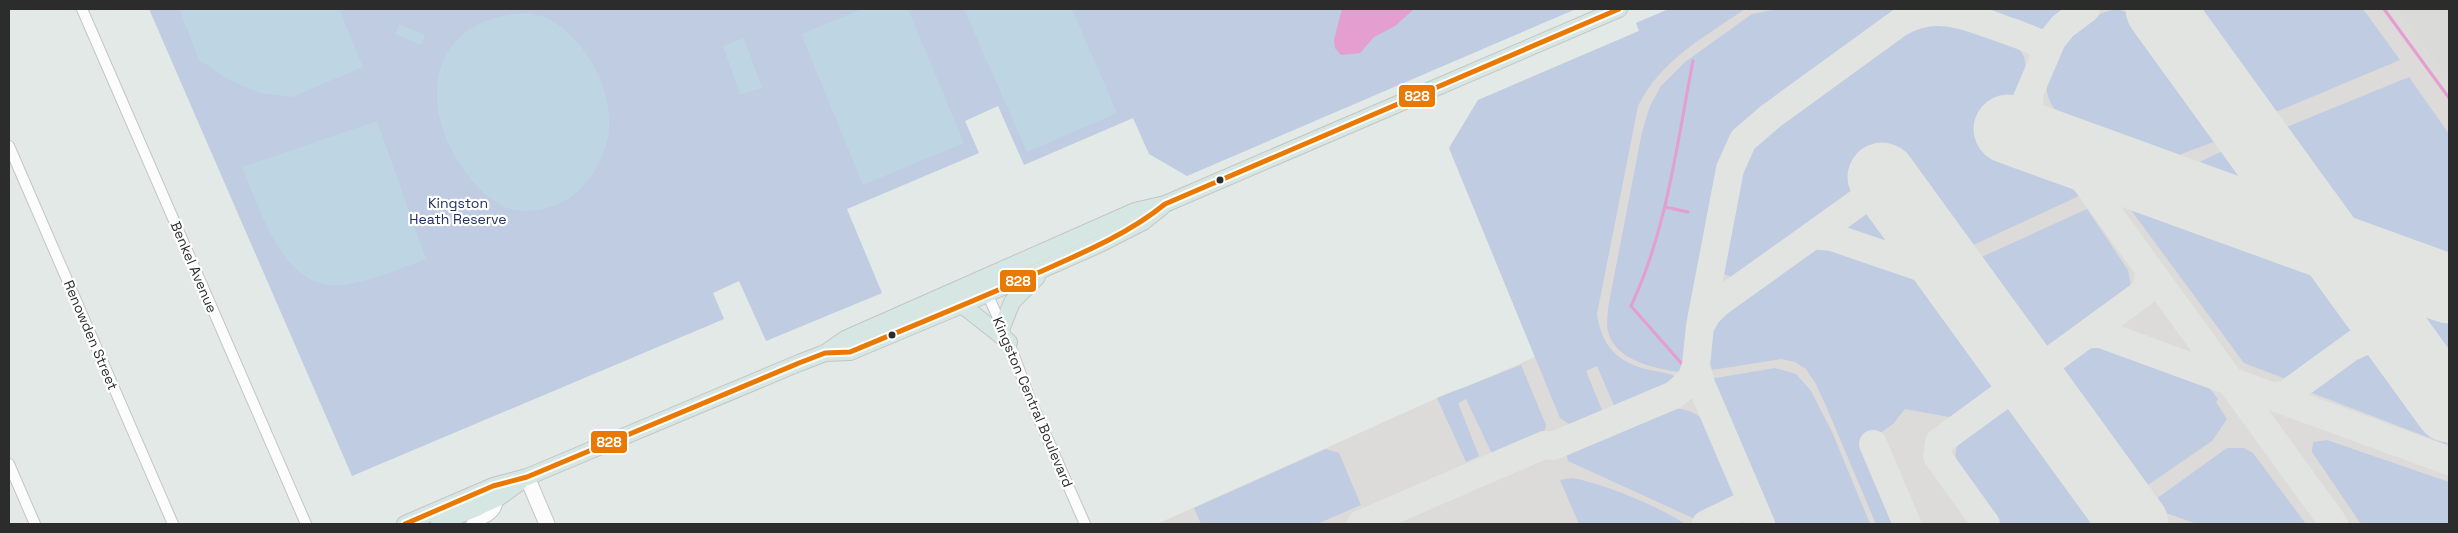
<svg xmlns="http://www.w3.org/2000/svg" width="2458" height="533" font-family="'Space Grotesk',sans-serif">
<rect width="100%" height="100%" fill="#e3e9e6"/>
<!-- industrial -->
<path fill="#dadad8" d="M2396,9H2449V82Z"/>
<!-- airport -->
<path fill="#dddada" d="M1668,9H2396L2449,82V524H1157L1455,390L1457,391L1535,357L1449,148L1478,100L1639,31L1636,23Z"/>
<!-- green -->
<path fill="#bfcce1" d="M149,9H1576L1187,176L1149,154L1133,118L1024,165L998,106L965,121L979,153L847,209L882,293L766,341L739,281L713,293L724,319L352,476Z
M1669,9H1745C1704,37 1661,60 1638,106L1597,314C1606,382 1672,365 1679,380L1660,392L1616,410L1597,366L1586,371L1604,415L1572,426L1560,418L1449,148L1478,100L1639,31L1636,23Z
M1777,9H1910L1890,20L1747,124L1732,143L1723,170L1685,369C1679,374 1670,370 1663,369C1642,365 1613,355 1608,331C1606,324 1608,315 1608,308L1642,132L1650,106L1661,86L1685,62L1752,14Z
M1969,9H2073C2064,15 2055,24 2044,28C2024,35 1989,16 1969,9Z
M2117,9L2134,15L2141,22L2223,134L2221,139L2163,161C2113,143 2007,123 2062,47C2074,30 2096,12 2117,9Z
M2188,9H2363L2400,60L2266,116Z
M1939,18C1957,20 1974,26 1991,33C2030,47 2031,62 2018,98C2012,115 2005,132 2000,149C2028,160 2066,165 2083,194L1956,253L1893,167L1750,271L1734,278L1724,274L1720,262C1727,224 1729,170 1753,140L1894,35L1916,23Z
M2409,77L2449,134V264L2346,226L2277,131Z
M2229,148L2235,150L2265,192V197L2185,169Z
M2127,195L2317,264L2363,330L2291,381L2244,363L2128,206L2126,198Z
M2087,209L2128,270L2131,286L2124,297L2034,362L1964,265Z
M1867,212C1894,212 1907,238 1922,257L1920,259L1845,232L1843,226L1846,221L1855,215Z
M1822,245L1838,246L1940,284L2011,379L1958,415L1949,417L1905,409L1893,424L1863,445L1897,524H1876L1826,406L1816,384L1806,369L1795,362L1781,359L1705,371L1708,334L1718,317L1732,303L1808,248Z
M2424,304L2449,313V368L2411,315V312Z
M2094,342L2203,380L2218,399L2216,402L2227,419L2212,441L2139,491L2060,386C2057,360 2072,356 2091,343Z
M2362,354L2379,357L2388,363L2448,445L2307,391L2342,364Z
M1521,365L1546,425L1544,432L1493,456L1466,399L1458,403L1479,456L1466,462L1437,398Z
M1775,368L1796,374L1811,391L1832,432L1870,524H1769L1708,382L1710,379Z
M2010,405L2020,406L2023,409L2091,503L2093,514L2089,524H1998C1989,511 1958,475 1956,461C1954,451 1958,443 1963,435L1999,409Z
M1670,408C1679,408 1689,410 1697,415C1712,424 1739,482 1736,499L1695,519L1568,461L1566,452L1659,410Z
M2327,440L2449,482V524H2361L2312,452L2313,442Z
M2227,448H2244L2253,453L2306,524H2197L2149,507V504Z
M1326,449L1339,453L1361,505L1317,524H1201L1194,508Z
M1572,478C1605,484 1658,506 1685,524H1579L1560,480Z"/>
<!-- pitch -->
<path fill="#bed5e4" d="M179,9H339L363,67L292,97L260,93L231,81L199,60Z
M862,9H908L964,143L863,185L801,34Z
M964,9H1072L1117,113L1027,152Z
M526,13C532,14 539,15 545,17C583,35 611,84 609,126C609,146 598,169 585,184C575,196 562,204 547,208C534,211 520,213 507,208C486,199 470,180 458,161C415,92 437,17 526,13Z
M399,24L425,35L421,45L395,34Z
M744,38L762,88L740,95L723,46Z
M377,121L426,259C402,268 376,279 350,284C285,298 261,212 242,167Z"/>
<!-- water -->
<path fill="#e49ed0" d="M1342,9H1414L1395,26L1374,37L1360,53L1341,55L1335,48L1334,40Z"/>
<g fill="none" stroke-linecap="round" stroke-linejoin="round">
<!-- stream -->
<path stroke="#e49ed0" stroke-width="3" d="M2384,9L2449,98
M1665,207L1688,212
M1682,364L1631,306C1667,230 1677,143 1693,61"/>
<!-- taxiway -->
<path stroke="#e2e4e2" stroke-width="28" d="M2157,9L2221,93
M2030,93C2028,104 2029,116 2036,126C2052,149 2107,164 2133,174
M2013,131L2052,40L2063,26L2086,9
M2061,148L2334,524
M1864,198C1895,182 1913,220 1928,241
M1813,235L1832,237L1943,275L1961,287
M1701,325L1707,314L1718,303L1886,183
M2087,334H2101L2449,461
M2354,346C2398,321 2428,380 2449,409
M2273,396L2285,395L2387,321
M1873,444L1907,524
M1361,524L1544,445L1553,446L1674,395L1691,380L1696,365
M1706,524L1741,507H1749L1757,515
M1761,524L1701,384L1696,365L1700,326L1730,169L1743,140L1771,116L1899,23C1934,2 1965,15 2000,28C2013,33 2028,37 2040,44L2043,51V60
M1986,524L1937,456L1939,442L2143,293L2149,281L2148,268
M2107,524C2122,514 2132,519 2148,524"/>
<!-- runway -->
<path stroke="#e2e4e2" stroke-width="69" d="M2160,9L2449,408
M2008,129L2449,289
M1882,177L2134,524"/>
<!-- street casing -->
<g stroke="#c4c5c4" stroke-width="12">
<path id="street" d="M82,9L306,524
M9,146L173,524
M986,291L1009,342L1030,399L1085,524
M9,464L35,524
M471,524C484,519 498,514 498,498"/>
</g>
<!-- secondary casing -->
<g stroke="#c4c5c4" stroke-width="17">
<path id="secondary" d="M527,477L547,524"/>
</g>
<!-- primary casing -->
<g stroke="#c2c5c4" stroke-width="18">
<path id="primary" d="M962,305L1009,342
M1002,327L1012,302L1037,277
M825,353L845,339L1135,211L1165,204L1619,9
M405,524L493,486L527,477L799,363L825,353L850,352L962,305L1100,244L1143,222L1162,207
M439,524L498,498L519,483"/>
</g>
<!-- street -->
<use href="#street" stroke="#fbfcfb" stroke-width="10"/>
<!-- secondary -->
<use href="#secondary" stroke="#fbfcfb" stroke-width="15"/>
<!-- primary -->
<use href="#primary" stroke="#d6e6e2" stroke-width="16"/>
<!-- bus-1 casing -->
<g stroke="#fff" stroke-width="9">
<path id="bus-1" d="M405,524L493,486L527,477L799,363L825,353L850,352C912,326 974,301 1035,274C1080,254 1127,235 1165,204L1619,9"/>
</g>
<!-- bus-1 -->
<use href="#bus-1" stroke="#ea7904" stroke-width="5"/>
</g>
<!-- markers -->
<g fill="#2c2c2c" stroke="#fff" stroke-width="2">
<circle cx="1220" cy="180" r="4.5"/>
<circle cx="892" cy="335" r="4.5"/>
</g>
<g text-anchor="middle" dominant-baseline="central" stroke-width="4.5" stroke-linejoin="round" paint-order="stroke">
<!-- park labels -->
<g font-size="14" fill="#222e64" stroke="#fff">
<text x="458" y="203">Kingston<tspan x="458" dy="16">Heath Reserve</tspan></text>
</g>
<!-- street labels -->
<g font-size="14" fill="#2c2c2c" stroke="#fff">
<text transform="translate(194 267) rotate(67)">Benkel Avenue</text>
<text transform="translate(91 335) rotate(67)">Renowden Street</text>
<text transform="translate(1033 402) rotate(67)">Kingston Central Boulevard</text>
</g>
</g>
<g stroke="#fff" stroke-width="2">
<rect x="1398" y="84" width="38" height="24" rx="5" fill="#ea7904"/>
<rect x="999" y="269" width="38" height="24" rx="5" fill="#ea7904"/>
<rect x="590" y="430" width="38" height="24" rx="5" fill="#ea7904"/>
</g>
<g font-size="14" text-anchor="middle" font-weight="bold" fill="#fff">
<text x="1417" y="101">828</text>
<text x="1018" y="286">828</text>
<text x="609" y="447">828</text>
</g>
<!-- border -->
<rect width="2458" height="533" fill="none" stroke="#2c2c2c" stroke-width="20"/>
</svg>
